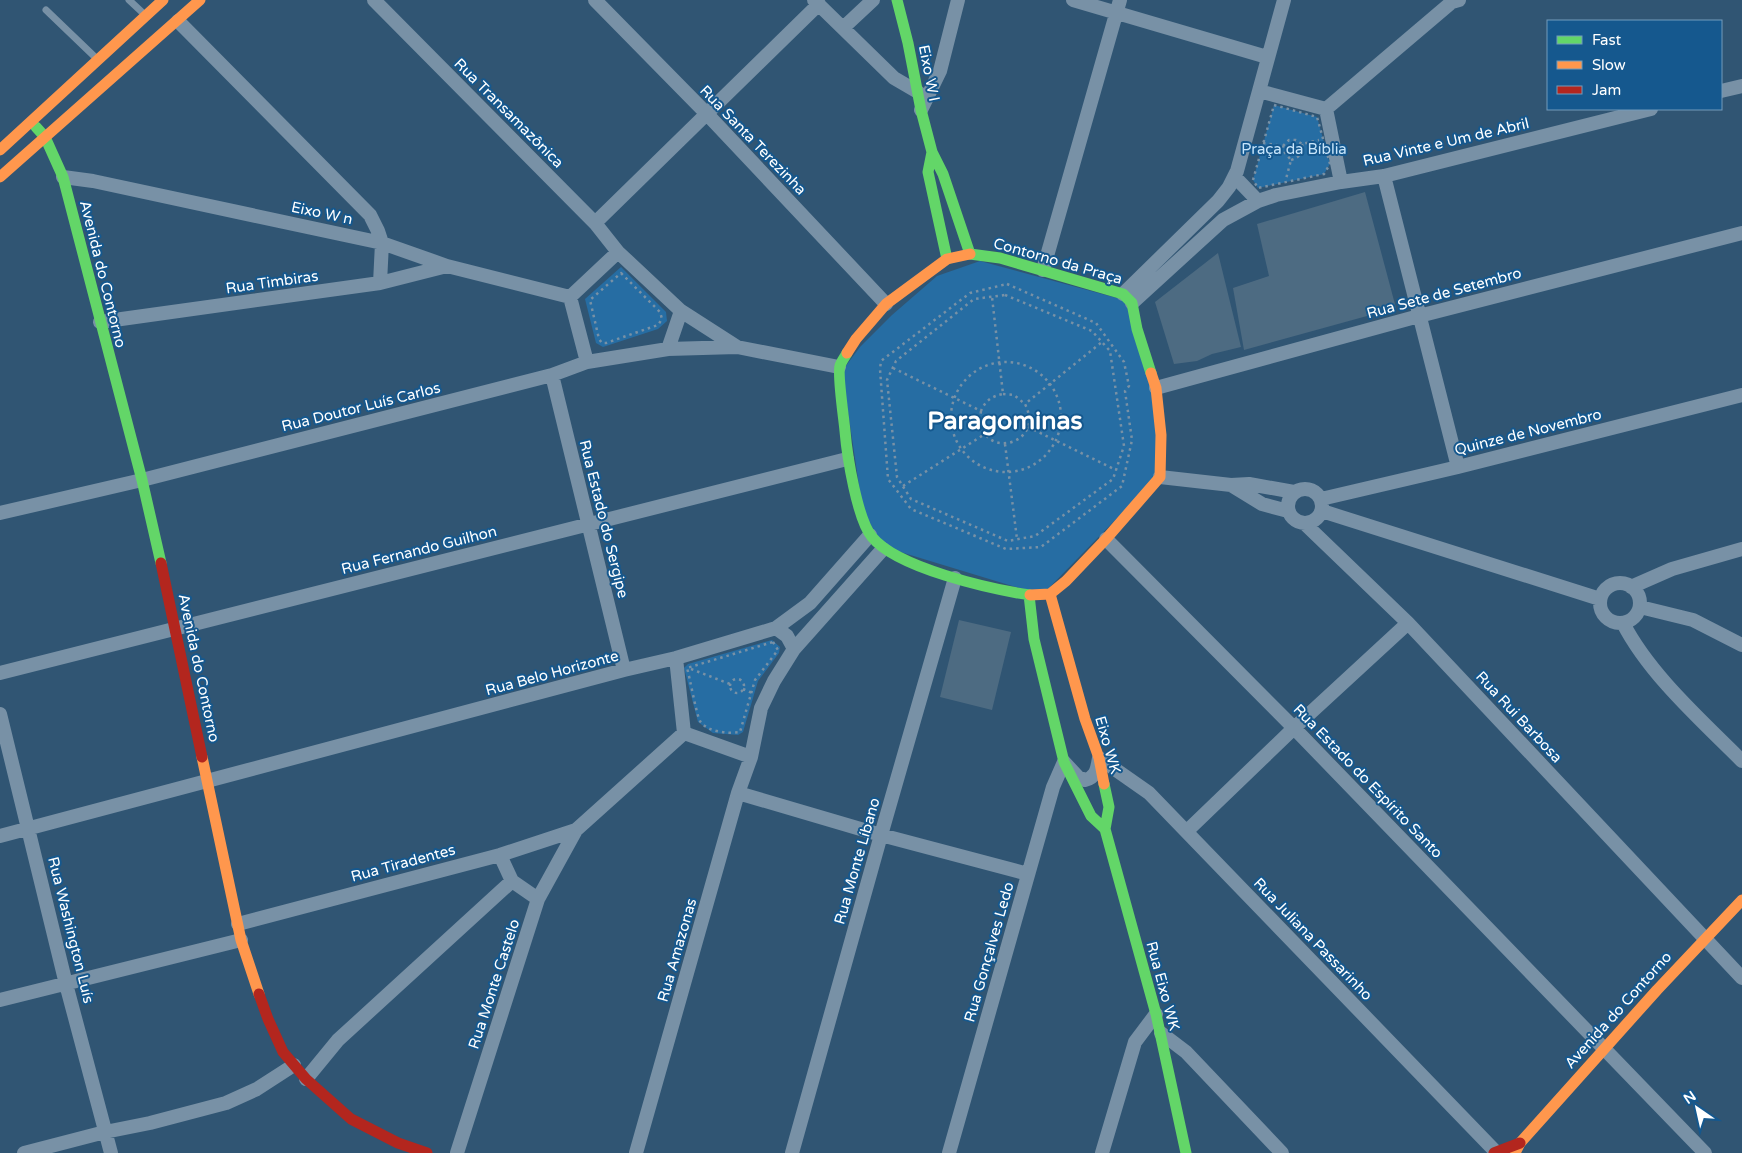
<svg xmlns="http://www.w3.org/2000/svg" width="1742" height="1153" font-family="'Varela Round',sans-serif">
<rect width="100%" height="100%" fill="#305573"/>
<!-- green -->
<path fill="#266da3" d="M1274,105L1317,117L1330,164L1324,174L1258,188L1253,180Z
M980,261L1128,301L1154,388L1158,476L1042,595L884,547L863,512L842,371L860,347L892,315L937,276Z
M621,267L666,312L667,321L658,329L603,347L596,343L585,299Z
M772,640L780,647L779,653L758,681L743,732L738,735L713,733L698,722L684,668L688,664Z"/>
<!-- building -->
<path fill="#4d6b82" d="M1365,192L1396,308L1244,350L1233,288L1269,276L1257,224Z
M1218,253L1241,347L1212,354L1197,361L1174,364L1155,302Z
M959,620L1011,632L992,710L940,697Z"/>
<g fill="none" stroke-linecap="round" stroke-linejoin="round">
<!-- path -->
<path stroke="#7891a6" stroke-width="2.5" stroke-dasharray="2.5 4" stroke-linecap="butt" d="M1274,105L1317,117L1330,164L1324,174L1258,188L1253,180Z
M1263,143L1283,146L1285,153L1291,160L1286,179
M1283,146L1289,140H1296L1302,144L1319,140
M1291,160C1300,157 1304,153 1302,144
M621,273L660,312L662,319L658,325L606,343H602L599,339L590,300Z
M1007,284L1096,323L1124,362L1129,386L1125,391L1132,440L1122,486L1041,547L1006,549L911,509L888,479L880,369L881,361L970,293Z
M1005,295L1092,331L1110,351L1124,446L1113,479L1035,536L1008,541L911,499L897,477L887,380L896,361L974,299Z
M951 417a55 55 0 1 1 110 0a55 55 0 1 1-110 0Z
M893,368L981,411C985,401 992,396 1003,394L992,297
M1003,394L1014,395L1025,404
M981,411C974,462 1047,447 1025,404L1102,342
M1028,427L1116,470
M1005,444L1017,539
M903,486L985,434
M773,642L778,650L755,680L740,732C728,734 707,732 700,721C696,713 690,678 687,668Z
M691,669L730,684
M730 686a7 7 0 1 1 14 0a7 7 0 1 1-14 0Z
M743,689L752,693"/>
<!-- lane -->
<path stroke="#7891a6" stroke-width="7" d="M129,0L144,14
M46,10L96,58"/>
<!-- street -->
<path stroke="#7891a6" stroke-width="14" d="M374,0L595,223L618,252
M595,0L706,113L886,304
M814,0L894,78L918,92
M1073,0L1267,57
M178,21L370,215L378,231L382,243L380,283
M843,28L873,0
M1259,91L1326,109
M1721,91L1742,86
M1326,109L1452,2L1459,0
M1326,109L1341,182
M921,110L940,71L958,0
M1384,176L1458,467
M63,177L93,181L382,243L447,266L570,297
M1235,177L1258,201
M595,223L819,4
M1043,270L1120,0
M1123,294L1218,201L1229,187L1237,171L1284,0
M1132,303L1223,220L1258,201L1276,195L1341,182L1384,176L1651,109
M681,311L737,347
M100,322L380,283L447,266
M668,349L681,311L618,252L570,297L587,362L668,349L737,347L839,367
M552,375L624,670
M1156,388L1419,316L1742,233
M1160,477L1231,485L1249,484L1294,492
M1231,485L1262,504L1288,511
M1288 506a17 17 0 1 1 34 0a17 17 0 1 1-34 0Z
M1321,499L1458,467L1742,395
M1322,511L1600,599
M0,513L142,480L552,375L587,362
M1304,523L1408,623L1742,978
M1106,539L1294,728L1705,1153
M1600 603a20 20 0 1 1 40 0a20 20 0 1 1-40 0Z
M1631,587L1672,569L1742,549
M1640,607L1693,620L1742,645
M1623,623C1649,674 1701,720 1742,761
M776,628L787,636L794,649
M676,658L684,733L751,757
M0,673L847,459
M0,714L66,984L111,1153
M738,793L881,835L1028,874
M1187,831L1294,728L1408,623
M0,836L624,670L676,658L776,628L810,603L870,535
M500,855L512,881L538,899
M238,924L500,855L576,830
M0,1000L241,940
M1161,1033L1186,1052L1282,1153
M306,1079L338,1040L512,881
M24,1153L105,1132L150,1123L226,1103L257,1089L294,1065
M457,1153L538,899L576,830L684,733
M636,1153L738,793L751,757L761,708L774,681L794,649L883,549
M792,1153L881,835L955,578
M949,1153L1053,787L1064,762L1078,777L1085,780C1097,777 1097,768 1099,758L1149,793L1497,1153
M1102,1153L1135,1042L1156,1014"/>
<!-- fast -->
<path stroke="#63d668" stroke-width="11" d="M897,0L908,43L921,110L932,152L943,174L970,254
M36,127L45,137L63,177L142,480L161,563
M932,152L928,172L947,259
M970,254L1000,258L1123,294L1132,303L1137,329L1151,373
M847,353C845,357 841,362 840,366C837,373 844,419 845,431C847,455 857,519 872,537C897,568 990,589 1030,595
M1029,595L1034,639L1064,762L1091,816L1105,829
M1104,784L1109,807L1105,829L1156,1014L1186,1153"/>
<!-- slow -->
<path stroke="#ff974d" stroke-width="11" d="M0,150L163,0
M0,177L200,0
M847,353L856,339L886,304L947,259L970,254
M1050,594L1085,719L1099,758L1104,784
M1030,595L1050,594L1066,581L1106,539L1160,477L1161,435L1156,388L1151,373
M202,757L241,940L259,994
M1515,1153L1520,1143L1657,990L1742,900"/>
<!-- jam -->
<path stroke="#b3261e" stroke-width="11" d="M161,563L202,757
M259,994L268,1019L283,1052L306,1079L351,1119L398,1143L427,1153
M1494,1153L1520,1143"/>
</g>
<g text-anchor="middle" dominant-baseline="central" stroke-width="4" stroke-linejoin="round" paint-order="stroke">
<!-- street labels -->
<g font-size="15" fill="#fff" stroke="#15588e">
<text transform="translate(929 73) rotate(79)">Eixo W l</text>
<text transform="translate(509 113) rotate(45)">Rua Transamazônica</text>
<text transform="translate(753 140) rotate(46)">Rua Santa Terezinha</text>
<text transform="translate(1446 142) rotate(-13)">Rua Vinte e Um de Abril</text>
<text transform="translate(322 213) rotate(12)">Eixo W n</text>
<text transform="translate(1058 261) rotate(16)">Contorno da Praça</text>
<text transform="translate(103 274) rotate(76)">Avenida do Contorno</text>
<text transform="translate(272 282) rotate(-8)">Rua Timbiras</text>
<text transform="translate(1444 293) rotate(-15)">Rua Sete de Setembro</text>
<text transform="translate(361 407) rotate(-14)">Rua Doutor Luís Carlos</text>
<text transform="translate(1528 432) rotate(-14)">Quinze de Novembro</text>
<text transform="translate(604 519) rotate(76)">Rua Estado do Sergipe</text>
<text transform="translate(419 550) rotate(-14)">Rua Fernando Guilhon</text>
<text transform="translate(199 668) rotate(78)">Avenida do Contorno</text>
<text transform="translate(552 673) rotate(-15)">Rua Belo Horizonte</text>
<text transform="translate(1519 717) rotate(47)">Rua Rui Barbosa</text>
<text transform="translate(1108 745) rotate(74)">Eixo WK</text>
<text transform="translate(1368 781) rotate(46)">Rua Estado do Espírito Santo</text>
<text transform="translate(857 861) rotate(-74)">Rua Monte Líbano</text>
<text transform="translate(403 863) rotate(-15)">Rua Tiradentes</text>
<text transform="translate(71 930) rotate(76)">Rua Washington Luís</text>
<text transform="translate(1313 939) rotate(46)">Rua Juliana Passarinho</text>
<text transform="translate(677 950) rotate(-74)">Rua Amazonas</text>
<text transform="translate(989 952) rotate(-74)">Rua Gonçalves Ledo</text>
<text transform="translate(494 984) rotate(-72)">Rua Monte Castelo</text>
<text transform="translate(1163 986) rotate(75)">Rua Eixo WK</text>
<text transform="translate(1618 1010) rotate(-48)">Avenida do Contorno</text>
</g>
<!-- park labels -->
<g font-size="15" fill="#c7e5fb" stroke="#15588e">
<text x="1294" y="149">Praça da Bíblia</text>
</g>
<!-- town labels -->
<g font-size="25" font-weight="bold" fill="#fff" stroke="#15588e">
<text x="1005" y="421">Paragominas</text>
</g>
</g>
<!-- legend -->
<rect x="1547" y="20" width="175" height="90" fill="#15588e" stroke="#739bbb"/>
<rect x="1557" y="36" width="25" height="8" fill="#63d668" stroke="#739bbb"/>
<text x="1592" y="45" font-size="15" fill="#ffffff">Fast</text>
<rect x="1557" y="61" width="25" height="8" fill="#ff974d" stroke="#739bbb"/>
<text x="1592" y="70" font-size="15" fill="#ffffff">Slow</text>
<rect x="1557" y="86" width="25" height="8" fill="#b3261e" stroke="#739bbb"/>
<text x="1592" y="95" font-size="15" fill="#ffffff">Jam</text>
<!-- north arrow -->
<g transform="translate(1697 1108) rotate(326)" stroke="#15588e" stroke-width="4" paint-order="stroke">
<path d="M0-4L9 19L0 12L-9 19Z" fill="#ffffff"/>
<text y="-8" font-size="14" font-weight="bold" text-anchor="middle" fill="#ffffff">N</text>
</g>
</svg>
